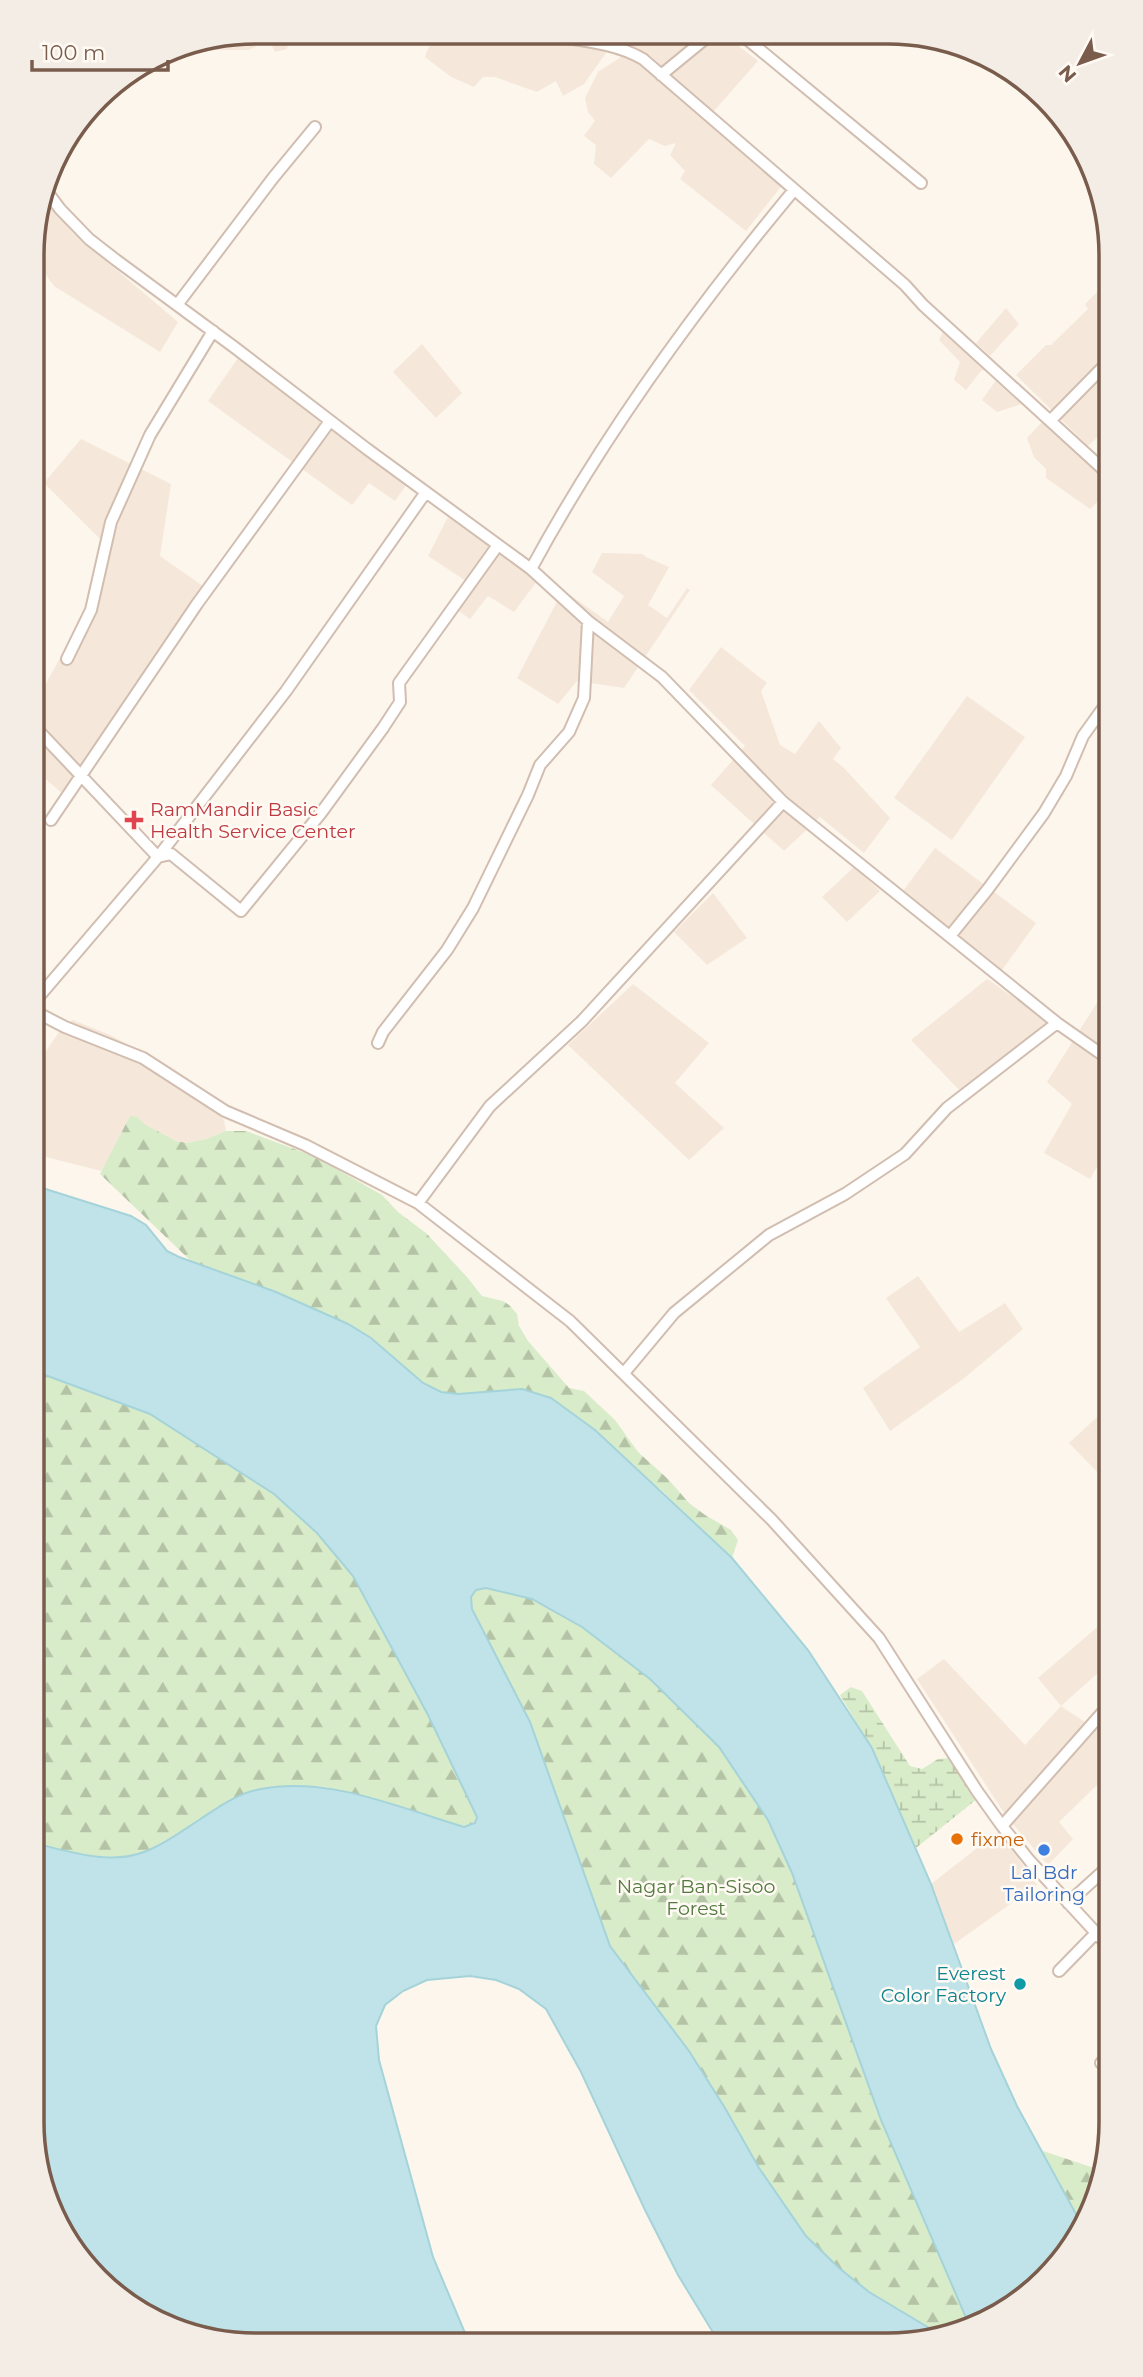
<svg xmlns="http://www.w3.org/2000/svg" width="1143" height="2377" font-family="Montserrat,sans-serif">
<defs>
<pattern id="forest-firs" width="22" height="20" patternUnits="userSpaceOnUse" patternTransform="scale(1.75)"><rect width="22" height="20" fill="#d8ecc9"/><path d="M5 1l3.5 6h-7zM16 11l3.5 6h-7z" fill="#b4c2a5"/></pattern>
<pattern id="wetland-marsh" width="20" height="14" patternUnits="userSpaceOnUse" patternTransform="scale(1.75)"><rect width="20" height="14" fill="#d8ecc9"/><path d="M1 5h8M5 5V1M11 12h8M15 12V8" fill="none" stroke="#b4c2a5"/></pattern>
</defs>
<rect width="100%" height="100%" fill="#fdf6ec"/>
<!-- residential -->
<path fill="#f5e8da" d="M255,32H291L287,49L275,52L269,40L249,50H178L101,95L107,87L170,48Z
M434,33H510L608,50L584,84L563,96L556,81L537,92L495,77H483L474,87L451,77L425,57Z
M569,33L723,34L758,61L713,112L651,56L621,43Z
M624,55L639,64L783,184L746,231L680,179L685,171L670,155L676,143L665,146L649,139L611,178L594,164L596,145L584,136L595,121L588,112L585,98L598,72Z
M43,195L73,233L178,322L160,352L54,286L33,257V226Z
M1104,285L1105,430L1088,446L1016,375L1046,345H1051L1088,309L1085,304Z
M1006,308L1019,324L990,356L976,343Z
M943,332L989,369L981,371L966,390L954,380L960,362L939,340Z
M422,344L462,393L436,418L393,372Z
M238,358L407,484L395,501L369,483L352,505L208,401Z
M999,376L1025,403L997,412L982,400Z
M1044,420L1105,478V495L1090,509L1046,478V469L1034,457L1027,438Z
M81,439L171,484L160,556L203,586L63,794L35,770V703L87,610L101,540L44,483Z
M450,513L537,581L514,612L488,596L470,619L453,607L466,581L428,556Z
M602,553L643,554L646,557L669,567L648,605L667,618L687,588L690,590L624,688L577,681L558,704L517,678L563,590L608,622L624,596L592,572Z
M721,647L767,683L761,691L780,745L795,754L819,721L841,748L833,759L844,768L890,818L864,853L820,817L784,851L711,785L745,746L689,690Z
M967,696L1025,737L952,840L894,798Z
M935,848L1036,923L1002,970L903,891Z
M854,867L880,891L847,922L822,897Z
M713,893L747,938L707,965L674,932Z
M987,979L1050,1022L1055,1031L969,1100L911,1040Z
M633,984L709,1043L675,1083L724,1128L689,1160L568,1045Z
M1105,990L1107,991V1150L1090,1179L1044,1153L1072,1104L1047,1082Z
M73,1020L110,1035L140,1051L193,1098L217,1113L224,1120L226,1131L206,1139L187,1143L176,1141L146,1125L137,1117L101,1171L50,1158L36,1153V1066L63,1026Z
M918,1276L959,1332L1005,1303L1023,1329L963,1379L890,1431L863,1388L920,1347L886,1298Z
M1108,1407L1109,1484L1069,1443Z
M1109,1617V1663L1061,1706L1110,1739V1792L1098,1784L1059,1822L1073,1839L1048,1865L1006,1816L917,1679L944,1659L1025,1745L1061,1706L1038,1678Z
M999,1831L1037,1885L954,1944L931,1884Z"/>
<!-- forest -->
<path fill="url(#forest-firs)" d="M130,1116L137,1117L146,1125L176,1141L187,1143L206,1139L226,1131H246L316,1157L382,1195L398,1212L426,1233L467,1277L482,1296L503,1301L509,1305L517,1314L519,1326L528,1341L569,1388L584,1391L615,1420L638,1452L668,1479L689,1503L705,1515L731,1530L738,1540L732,1558L659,1488L458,1394L441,1392L423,1383L371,1338L348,1324L276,1292L192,1262L100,1174Z
M37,1372L150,1414L274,1494L317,1533L353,1576L428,1715L476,1811L475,1823L464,1827L327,1787L295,1785L181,1831L143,1853L118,1857L88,1856L38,1844Z
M486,1587L532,1599L582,1627L650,1679L719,1747L768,1820L792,1873L881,2120L970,2327L946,2338L869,2292L839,2268L806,2236L759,2168L725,2108L610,1946L530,1722L472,1609L471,1598L476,1590Z
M1040,2150L1103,2171L1095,2207L1083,2227Z"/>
<!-- wetland -->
<path fill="url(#wetland-marsh)" d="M851,1687L862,1691L910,1766L922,1769L938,1759L950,1758L977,1799L916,1848L872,1748L840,1695Z"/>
<!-- water -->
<path fill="#bfe3e8" stroke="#a5d3da" stroke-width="2" d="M36,1186L131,1216L146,1225L167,1251L179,1257L276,1292L348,1324L371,1338L423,1383L441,1392L458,1394L522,1389L551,1398L595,1430L732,1558L808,1650L872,1748L931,1884L991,2049L1017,2106L1083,2227L1065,2258L1012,2308L970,2327L881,2120L792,1873L768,1820L719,1747L650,1679L582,1627L532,1599L486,1588L476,1590L471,1597L472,1609L530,1722L610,1946L689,2051L725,2108L759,2168L806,2236L839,2268L869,2292L946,2338L717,2339L678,2275L645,2210L581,2072L546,2009L519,1989L496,1980L470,1976L427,1980L403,1991L385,2005L376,2026L379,2060L433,2257L468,2340L212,2341L107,2290L69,2246L39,2180L38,1844C71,1852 110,1865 144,1852C163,1845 182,1831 199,1820C219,1807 238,1793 261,1789C329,1776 400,1808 464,1827L475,1823L477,1817L428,1715L353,1576L317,1533L274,1494L150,1414L37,1372Z"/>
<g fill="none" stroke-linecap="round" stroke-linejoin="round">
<!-- minor casing -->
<g stroke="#d1beb0" stroke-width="14">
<path id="minor" d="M537,33C572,40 612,41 643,59L905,285L923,305L1105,471
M742,35L921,183
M661,75L711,34
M45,189L60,209L89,239L116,260L234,347L367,449L531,569L588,621L662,677L783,802L1057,1023L1107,1058
M177,305L273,178L315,127
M1051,420L1104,366
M531,569C604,434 696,308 794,190
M67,659L91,610L111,522L150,435L213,331
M35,727L158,857L36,1000
M51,820L197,604L330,421
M158,857L171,854L241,911L321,813L383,728L400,702L399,683L498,545
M158,857L286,691L426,492
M950,936L988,889L1044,813L1066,776L1083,736L1106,704
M36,1012L65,1027L143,1058L225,1111L305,1145L418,1203L570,1321L772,1520L879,1638L977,1791L1002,1826L1029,1860L1110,1948
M378,1043L383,1032L447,950L473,908L528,795L540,765L569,732L584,698L588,621
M418,1203L490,1106L582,1021L783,802
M624,1373L674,1313L769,1235L845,1194L905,1154L947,1108L1057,1023
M1002,1826L1109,1705
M1068,1903L1110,1865
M1059,1971L1096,1933
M1101,2063L1111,2054"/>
</g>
<!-- minor -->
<use href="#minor" stroke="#fff" stroke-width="10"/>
</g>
<!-- markers -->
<path fill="#e0444e" stroke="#fffaf3" stroke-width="2.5" d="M130.5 809.5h7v7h7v7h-7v7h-7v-7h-7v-7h7z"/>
<circle fill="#e8710a" stroke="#fffaf3" stroke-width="2.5" cx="957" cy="1839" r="7"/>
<circle fill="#3f7fe0" stroke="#fffaf3" stroke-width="2.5" cx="1044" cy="1850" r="7"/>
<circle fill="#0f9aa8" stroke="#fffaf3" stroke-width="2.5" cx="1020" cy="1984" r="7"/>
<g text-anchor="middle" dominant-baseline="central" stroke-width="5" stroke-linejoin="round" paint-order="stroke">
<!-- health labels -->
<g font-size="19" fill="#be3a42" stroke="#fffaf3" text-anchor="start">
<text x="150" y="809">RamMandir Basic<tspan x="150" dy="22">Health Service Center</tspan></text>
</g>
<!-- food labels -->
<g font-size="19" fill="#c56008" stroke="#fffaf3" text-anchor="start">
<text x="971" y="1839">fixme</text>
</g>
<!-- shop labels -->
<g font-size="19" fill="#366cbe" stroke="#fffaf3">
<text x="1044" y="1872">Lal Bdr<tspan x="1044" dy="22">Tailoring</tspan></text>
</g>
<!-- park labels -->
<g font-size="19" fill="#537a41" stroke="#fffaf3">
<text x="696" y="1886">Nagar Ban-Sisoo<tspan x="696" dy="22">Forest</tspan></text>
</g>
<!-- culture labels -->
<g font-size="19" fill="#0d838f" stroke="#fffaf3" text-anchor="end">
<text x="1006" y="1973">Everest<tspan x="1006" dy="22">Color Factory</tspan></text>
</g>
</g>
<!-- crop -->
<path d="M0 0H1143V2377H0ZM255 44H888A211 211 0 0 1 1099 255V2122A211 211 0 0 1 888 2333H255A211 211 0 0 1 44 2122V255A211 211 0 0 1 255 44Z" fill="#f4ede6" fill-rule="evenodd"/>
<path fill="none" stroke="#7a5c4d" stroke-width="3.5" d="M255 44H888A211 211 0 0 1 1099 255V2122A211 211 0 0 1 888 2333H255A211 211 0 0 1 44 2122V255A211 211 0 0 1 255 44Z"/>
<!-- north arrow -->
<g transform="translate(1080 63) rotate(229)" stroke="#fffaf3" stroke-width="5" paint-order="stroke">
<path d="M0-5L12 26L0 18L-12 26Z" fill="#7a5c4d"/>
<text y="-10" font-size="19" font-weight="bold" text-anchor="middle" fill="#7a5c4d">N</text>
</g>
<!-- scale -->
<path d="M32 60v10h136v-10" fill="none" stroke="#7a5c4d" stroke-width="3.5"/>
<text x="42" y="60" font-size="21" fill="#7a5c4d" stroke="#fffaf3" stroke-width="5" paint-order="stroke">100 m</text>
</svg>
